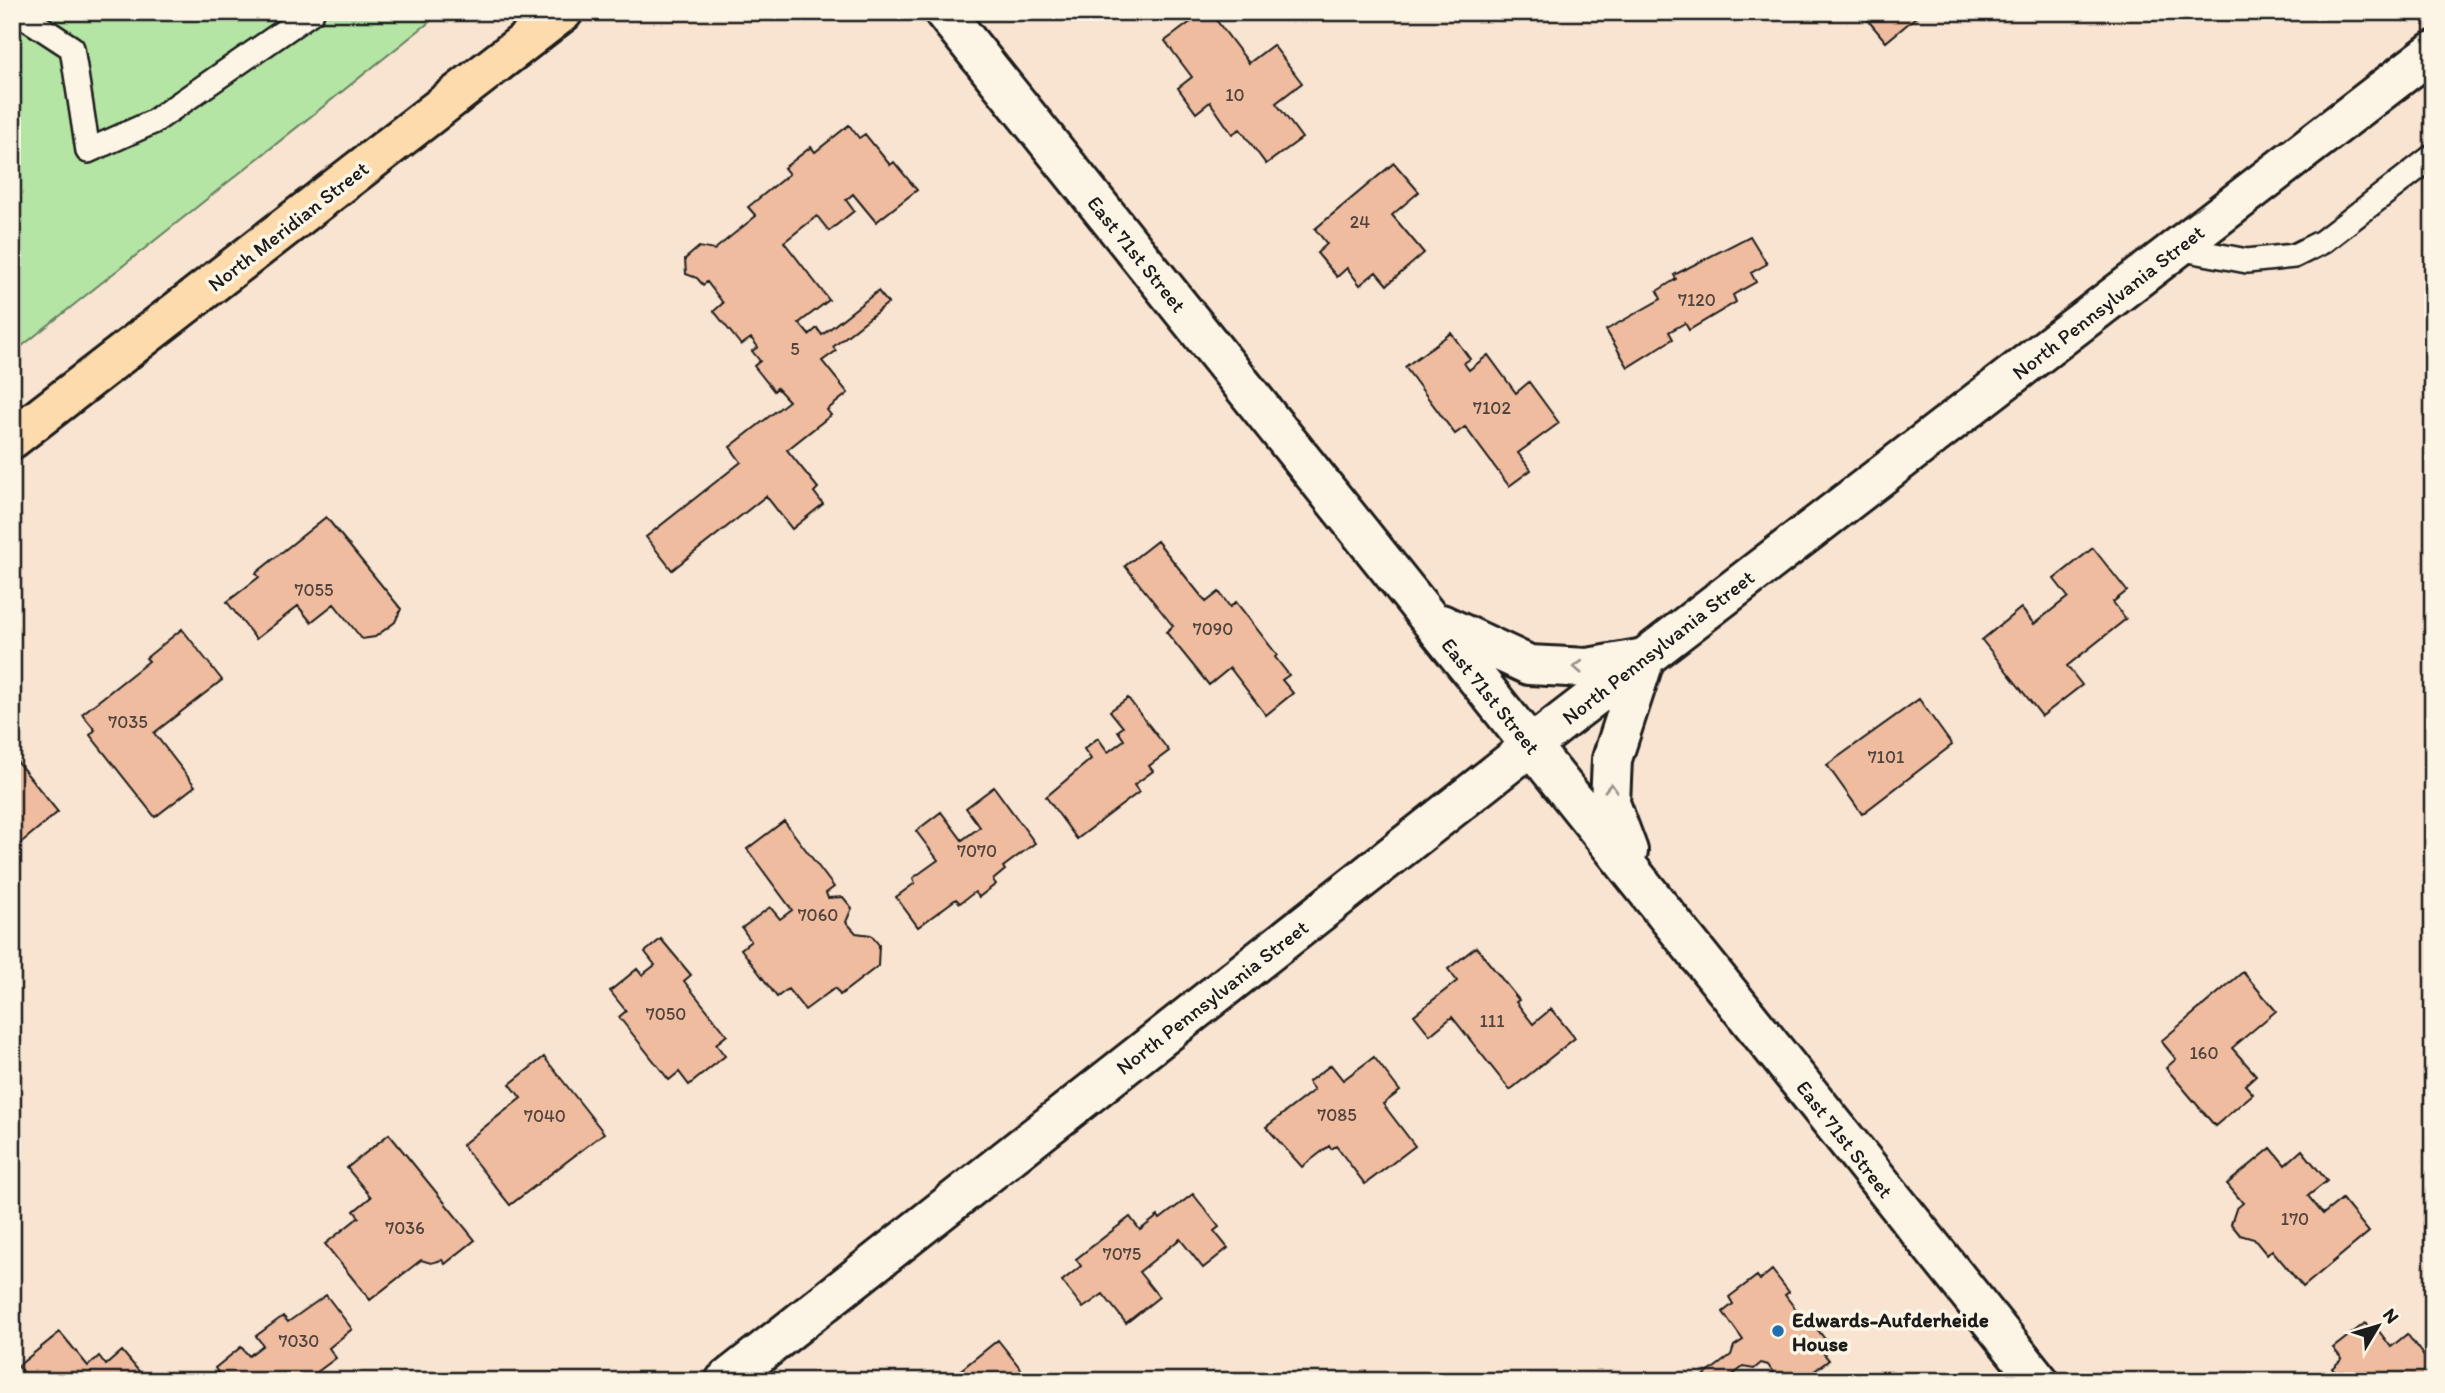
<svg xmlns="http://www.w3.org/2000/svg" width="2445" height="1393" font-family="Itim,sans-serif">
<rect width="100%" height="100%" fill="#f8e4d0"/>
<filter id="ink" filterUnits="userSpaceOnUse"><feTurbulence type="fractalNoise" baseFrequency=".0143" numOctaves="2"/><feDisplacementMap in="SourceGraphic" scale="14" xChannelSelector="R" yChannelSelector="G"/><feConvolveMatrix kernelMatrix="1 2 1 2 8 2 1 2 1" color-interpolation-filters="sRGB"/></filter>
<g filter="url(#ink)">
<!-- grass -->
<path fill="#b4e5a5" stroke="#688060" stroke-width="2" d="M12,12H442L12,354Z"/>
<!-- building -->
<path fill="#efbca0" stroke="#1c1c1c" stroke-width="2" d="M1204,12H1210L1249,63L1273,45L1302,83L1276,103L1302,138L1266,164L1240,129L1232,134L1210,102L1196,113L1178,88L1192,77L1165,41Z
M1861,12H1922L1886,42Z
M849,125L859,138L865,134L890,165L894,162L917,190L876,222L853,194L846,200L854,211L829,231L817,216L784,242L829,300L799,323L809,335L817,328L822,335L878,291L888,303L833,347L836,351L822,361L848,393L827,410L831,415L787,450L818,488L814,492L823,504L792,529L766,496L672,570L646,537L741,462L730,447L789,401L777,388L774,391L754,366L760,361L752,351L758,347L751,338L741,345L714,311L723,303L707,282L703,285L697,278L686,274L685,259L699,247L714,250L756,216L748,207L789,174L784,168L811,147L815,152Z
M1394,163L1419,192L1392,215L1424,253L1387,285L1376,272L1360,285L1347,268L1337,277L1317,253L1327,244L1315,229Z
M1750,236L1767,264L1751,273L1756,282L1733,295L1736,302L1689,330L1685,323L1669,332L1673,339L1628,367L1606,330L1661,299L1657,291L1676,279L1674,275Z
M1451,333L1470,359L1464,363L1469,370L1488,355L1516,393L1529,382L1559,423L1518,453L1531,470L1509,486L1465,427L1455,434L1405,367Z
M326,517L401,609L395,622L375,637L362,639L334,604L311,622L298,606L256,639L227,602L259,577L256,573Z
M1157,541L1206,602L1219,592L1230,607L1236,602L1277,655L1275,657L1289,675L1282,680L1293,693L1266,715L1230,668L1209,685L1166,632L1173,626L1125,566Z
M2093,548L2127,591L2113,602L2126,619L2067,666L2082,685L2042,716L1982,640L2021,608L2034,624L2068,597L2054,579Z
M182,629L222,680L154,733L195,786L155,817L90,735L95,730L82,714L149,661L146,658Z
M1128,698L1169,751L1149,766L1153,771L1134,785L1139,792L1077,839L1046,797L1091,759L1084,749L1098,738L1108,752L1124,740L1118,731L1123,727L1110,711Z
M1919,699L1952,745L1862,814L1827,765Z
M15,759L58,812L12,850V761Z
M994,787L1035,843L1003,867L1005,870L993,880L996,884L979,897L975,892L960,903L956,899L918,927L896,897L915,883L913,878L938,860L916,831L941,812L962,840L980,827L966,808Z
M784,821L834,887L826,893L828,898L843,897L852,908L846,922L856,933L871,935L879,945L878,966L840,995L835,988L805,1010L788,989L777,997L741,949L751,941L742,928L770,907L780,919L792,910L747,849Z
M661,939L691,975L684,981L727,1035L716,1044L725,1056L689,1085L679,1072L669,1080L619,1017L626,1011L610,991L637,969L642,975L655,965L645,952Z
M1476,947L1519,1000L1516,1002L1533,1024L1551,1009L1575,1038L1510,1090L1452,1017L1430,1035L1414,1015L1457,981L1448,969Z
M2243,972L2276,1011L2232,1048L2256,1075L2245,1085L2253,1094L2215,1126L2166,1068L2176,1059L2161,1041Z
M544,1057L604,1133L510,1205L462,1145L521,1098L510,1084Z
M1374,1057L1400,1091L1383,1104L1415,1146L1365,1184L1336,1146L1331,1149L1329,1146L1302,1167L1266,1127L1314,1090L1308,1082L1331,1065L1343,1080Z
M389,1134L475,1240L445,1264L442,1260L431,1263L421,1260L370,1300L325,1244L359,1217L354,1211L371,1197L347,1168Z
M2271,1148L2285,1165L2302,1150L2327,1181L2308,1196L2323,1214L2342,1199L2369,1232L2303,1287L2272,1250L2267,1255L2254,1239L2240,1235L2231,1224L2236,1209L2243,1203L2227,1184Z
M1193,1194L1219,1227L1214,1231L1228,1248L1203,1268L1180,1239L1139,1272L1159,1297L1126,1323L1103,1294L1083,1308L1062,1281L1081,1266L1076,1259L1130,1217L1140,1230L1158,1216L1160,1219Z
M1772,1270L1789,1292L1785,1295L1806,1323L1810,1320L1828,1343L1820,1349L1829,1360L1801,1381H1779L1768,1365L1761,1363L1754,1369L1743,1367L1725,1381H1697L1731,1355L1734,1346L1743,1340L1723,1312L1733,1304L1729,1297L1757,1276L1760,1280Z
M326,1295L352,1329L329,1348L336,1358L305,1381H224L215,1368L241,1347L249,1356L263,1345L256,1336L283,1316L288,1322Z
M2365,1323L2374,1333L2378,1330L2391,1347L2407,1334L2429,1363L2433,1360V1381H2342L2332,1368L2342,1359L2333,1348Z
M60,1332L88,1366L99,1356L106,1365L122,1351L147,1381H30L18,1366Z
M998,1340L1028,1378L1024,1381H947Z"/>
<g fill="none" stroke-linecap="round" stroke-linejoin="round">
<!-- service casing -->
<g stroke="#1c1c1c" stroke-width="28">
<path id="service" d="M17,12L72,48L88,151L153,122L312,12
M2178,248L2247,261L2294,256L2322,242L2433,156"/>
</g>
<!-- minor casing -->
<g stroke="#1c1c1c" stroke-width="44">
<path id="minor" d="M725,1381L1560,723L2433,51"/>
</g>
<!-- secondary casing -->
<g stroke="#1c1c1c" stroke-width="44">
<path id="secondary" d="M944,12L2039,1381
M1441,624L1529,665L1588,668L1645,658L1612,759L1610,803L1628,851"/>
</g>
<!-- primary casing -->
<g stroke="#1c1c1c" stroke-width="44">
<path id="primary" d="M12,439L563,12"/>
</g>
<!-- service -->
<use href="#service" stroke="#fcf5e5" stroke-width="23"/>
<!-- minor -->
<use href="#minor" stroke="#fcf5e5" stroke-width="38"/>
<!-- secondary -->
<use href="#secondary" stroke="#fcf5e5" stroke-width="38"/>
<!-- primary -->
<use href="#primary" stroke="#fedbac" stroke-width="38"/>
</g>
<!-- one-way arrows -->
<defs><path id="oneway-chevron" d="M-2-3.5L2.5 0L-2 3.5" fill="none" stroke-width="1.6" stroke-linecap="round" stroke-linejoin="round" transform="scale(1.75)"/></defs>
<g stroke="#97938b">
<use href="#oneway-chevron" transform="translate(1578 667) rotate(-177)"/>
<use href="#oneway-chevron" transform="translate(1611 788) rotate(-88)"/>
</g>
</g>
<!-- markers -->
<circle fill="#1f6fb2" stroke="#fcf5e5" stroke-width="2.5" cx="1778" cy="1331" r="7"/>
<g text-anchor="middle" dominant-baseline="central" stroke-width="7" stroke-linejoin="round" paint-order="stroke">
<!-- number labels -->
<g font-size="18" fill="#51443d">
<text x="1235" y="95">10</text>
<text x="1360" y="222">24</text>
<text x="1697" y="300">7120</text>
<text x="795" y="349">5</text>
<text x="1492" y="408">7102</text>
<text x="314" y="590">7055</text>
<text x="1213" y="629">7090</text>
<text x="128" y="722">7035</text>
<text x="1886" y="757">7101</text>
<text x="977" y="851">7070</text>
<text x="818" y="915">7060</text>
<text x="666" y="1014">7050</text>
<text x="1492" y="1021">111</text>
<text x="2204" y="1053">160</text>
<text x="1337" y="1115">7085</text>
<text x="545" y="1116">7040</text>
<text x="2295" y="1219">170</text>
<text x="405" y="1228">7036</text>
<text x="1122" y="1254">7075</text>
<text x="299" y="1341">7030</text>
</g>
<!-- street labels -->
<g font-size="21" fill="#1c1c1c" stroke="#fcf5e5">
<text transform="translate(288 226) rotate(-38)">North Meridian Street</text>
<text transform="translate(1137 254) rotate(51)">East 71st Street</text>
<text transform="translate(2108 302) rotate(-38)">North Pennsylvania Street</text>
<text transform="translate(1658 647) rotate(-38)">North Pennsylvania Street</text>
<text transform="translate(1491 696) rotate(51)">East 71st Street</text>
<text transform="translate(1212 997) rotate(-38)">North Pennsylvania Street</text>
<text transform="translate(1845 1139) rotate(52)">East 71st Street</text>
</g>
<!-- poi labels -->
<g font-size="21" font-weight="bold" fill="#1c1c1c" stroke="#fcf5e5" text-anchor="start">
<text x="1792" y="1319">Edwards-Aufderheide<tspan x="1792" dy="24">House</tspan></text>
</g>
</g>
<!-- margin -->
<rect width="2445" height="1393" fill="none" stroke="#fcf5e5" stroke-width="42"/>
<rect x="21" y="21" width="2403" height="1351" fill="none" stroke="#1c1c1c" stroke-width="2.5" filter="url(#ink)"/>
<!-- north arrow -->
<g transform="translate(2378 1326) rotate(52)" stroke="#fcf5e5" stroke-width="5" paint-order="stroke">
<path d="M0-5L12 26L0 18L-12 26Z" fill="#1c1c1c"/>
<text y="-10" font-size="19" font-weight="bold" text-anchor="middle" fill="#1c1c1c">N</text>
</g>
</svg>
